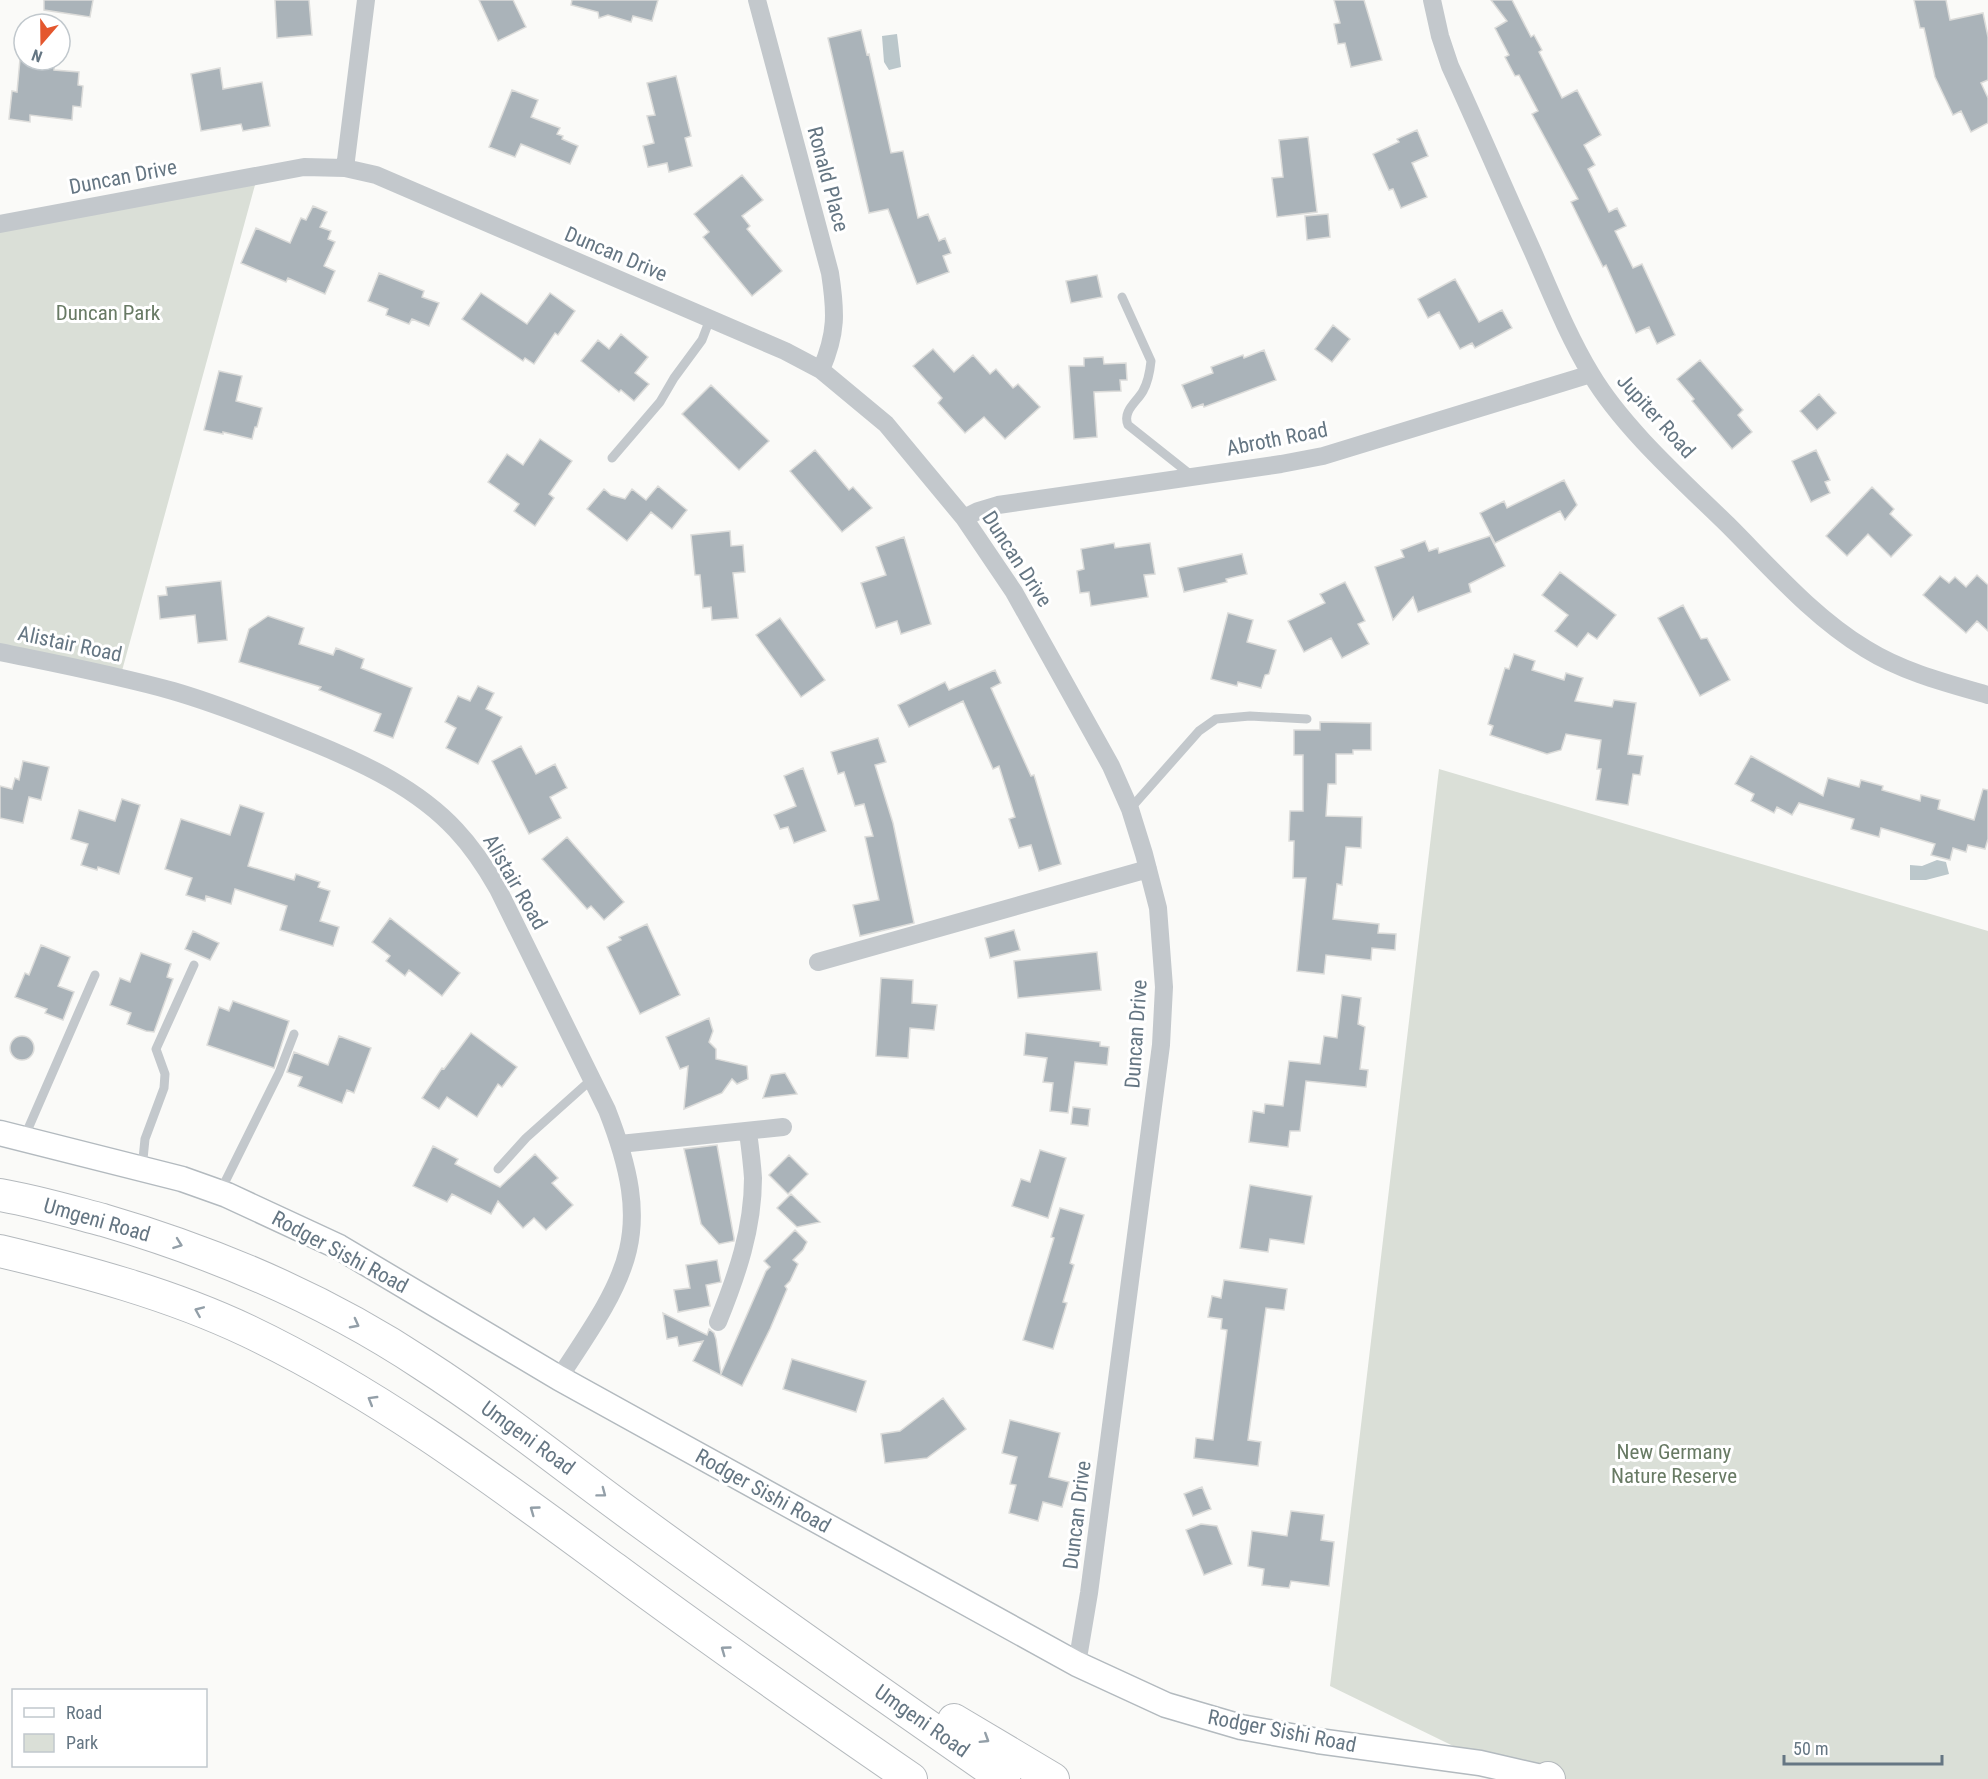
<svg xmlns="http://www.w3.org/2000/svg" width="1988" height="1779" font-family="'Roboto Condensed',sans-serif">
<rect width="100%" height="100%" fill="#fafaf8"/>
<!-- green -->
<path fill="#dadfd7" d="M258,174L120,678L0,651V224Z
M1439,769L1988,931V1779H1521L1330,1686Z"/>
<!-- water -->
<path fill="#bbc7cb" d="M897,34L901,67L889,70L884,62L882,36Z
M1937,860L1946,862L1949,874L1926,880H1910V865L1922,866Z"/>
<!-- building -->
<path fill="#aab3b9" stroke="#dcdcda" stroke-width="1.5" d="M44,0H93L90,17L44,10Z
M275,0H309L312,35L277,38Z
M479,0H513L526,27L498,41Z
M572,0H658L652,21L633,16L631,22L608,15L599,18L598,12L571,5Z
M1334,0H1364L1382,60L1351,67L1345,43L1338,44L1334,24L1340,23Z
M1491,0H1512L1531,37L1534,35L1542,50L1539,52L1562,98L1577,90L1601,135L1584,145L1595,165L1588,169L1609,212L1617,208L1626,226L1615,231L1633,268L1642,264L1675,335L1657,344L1649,327L1636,333L1606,265L1603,267L1571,202L1578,199L1532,114L1538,111L1519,75L1515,76L1505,57L1509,55L1495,28L1507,21Z
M1914,0H1946L1950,20L1983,13L1988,37V80L1981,83L1988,98V123L1971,132L1961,111L1953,115L1935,77L1924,28H1920Z
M861,30L867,55L869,54L891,153L903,151L918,218L928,214L939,241L945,238L951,253L943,256L949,272L917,284L888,209L869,213L828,38Z
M20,59L55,60L54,70L79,72L78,85L83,86L81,107L73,106L72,120L30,115V122L9,119L12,91L17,92Z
M220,68L223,89L262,82L270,126L243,131L241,124L201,131L191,74Z
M676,76L691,136L685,138L692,166L669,172L667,163L648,167L643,146L654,143L647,116L655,115L647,83Z
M512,90L538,100L531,117L560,128L557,134L563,136L562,139L578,146L570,164L521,144L515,157L489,147Z
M1417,130L1428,156L1412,163L1427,197L1401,208L1393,189L1389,190L1373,154L1399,142L1397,139Z
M1308,137L1317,212L1277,217L1272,178L1283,177L1279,140Z
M742,175L763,200L742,216L750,226L747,229L782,271L752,296L703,237L709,232L694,214Z
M313,206L327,212L320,227L331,231L328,239L335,242L324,266L335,271L325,294L288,278L286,282L241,263L256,228L290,243L301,218L306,220Z
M1328,214L1330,237L1307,240L1305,216Z
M379,273L424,291L422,297L439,303L429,326L412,319L409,324L386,315L388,309L368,301Z
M1097,275L1102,297L1071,303L1066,281Z
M1455,279L1479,322L1502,310L1512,328L1475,348L1472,343L1460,349L1439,312L1428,318L1418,299Z
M481,293L527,324L550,293L575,311L558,335L555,333L534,364L525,358L523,361L462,319Z
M1333,325L1350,339L1332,362L1315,349Z
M621,334L648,357L635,373L649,384L634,401L621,390L619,392L581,361L598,340L609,349Z
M933,349L954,372L973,355L990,374L996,369L1013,388L1018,384L1040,407L1005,439L984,417L965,433L938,403L942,398L913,366Z
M1264,350L1276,380L1204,407L1203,404L1192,408L1182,385L1213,373L1211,367L1243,355L1244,358Z
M1103,357L1104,364L1126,363L1127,380H1120L1121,391L1094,392L1097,437L1074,439L1069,366H1084V358Z
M1700,360L1743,410L1738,415L1752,432L1732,449L1692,401L1694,399L1677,379Z
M219,371L242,376L236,401L262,408L257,427H255L252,439L223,432V434L204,430Z
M711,385L769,441L739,470L682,414Z
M1819,394L1836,413L1817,430L1800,411Z
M540,439L572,461L549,494L554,498L535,526L514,511L519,504L488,482L507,454L523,465Z
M815,450L849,490L853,487L872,508L842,532L790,471Z
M1816,450L1830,480L1825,482L1830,493L1811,502L1792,461Z
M1564,480L1577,505L1565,520L1560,511L1495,543L1480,513L1504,501L1507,508Z
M658,486L687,510L672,529L651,512L627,541L587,509L604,489L611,495L625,499L632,489L646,500Z
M1872,487L1894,509L1890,514L1912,535L1891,557L1868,534L1847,556L1826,536Z
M730,531L731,546L743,545L745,572L733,573L738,618L712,620L711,607L703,608L700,575H695L691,535Z
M1490,536L1505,566L1469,584L1471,592L1418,612L1413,597L1393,620L1375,567L1404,557L1401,550L1425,541L1429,551L1438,548L1439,553Z
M904,537L931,624L901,634L897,621L876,628L861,583L886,575L876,547Z
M1114,543L1115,548L1150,543L1155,574L1144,575L1148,597L1091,606L1089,592L1080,593L1077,571L1084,569L1081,549Z
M1242,554L1247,574L1226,579L1227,582L1184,592L1178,568Z
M1560,572L1616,615L1597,639L1588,633L1577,647L1555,631L1568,615L1542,595Z
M1977,575L1988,585V631L1977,621L1966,633L1923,595L1940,576L1949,583L1955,577L1966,587Z
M221,581L227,640L198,643L195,615L160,619L158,596L167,595L166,587Z
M1345,582L1365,621L1358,624L1369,644L1342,658L1331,638L1304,652L1288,621L1325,603L1320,594Z
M1683,605L1701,639L1707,638L1730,680L1700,696L1658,618Z
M1228,613L1253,620L1247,642L1276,650L1269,674L1265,675L1261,688L1238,682L1237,686L1211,679Z
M268,616L304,628L299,644L333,655L336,648L364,659L361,668L412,688L393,738L374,731L381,714L319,690L321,687L239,662L249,629Z
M780,618L825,680L801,697L756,635Z
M1514,654L1535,661L1532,670L1564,680L1566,673L1583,678L1575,701L1612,707L1614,700L1636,703L1628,754L1643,756L1640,775L1633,774L1628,805L1596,800L1601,769H1597L1601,740L1566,734L1561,750L1547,754L1490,735L1493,726L1488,724L1505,668L1509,669Z
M995,670L1001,683L991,688L1031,776L1034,775L1061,864L1039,871L1031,845L1019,848L1009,819L1015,817L999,766L993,769L963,701L909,727L898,705L945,682L949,690Z
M478,686L494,693L486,709L502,717L478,764L446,748L456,728L445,722L458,696L470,701Z
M1320,722L1371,723V750H1353V754H1336V784H1328L1326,816L1362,817L1361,848L1346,847L1342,885L1337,884L1333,919L1379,924L1378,933L1396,934L1395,950L1372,948L1371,960L1326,955L1324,974L1297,971L1306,878H1293L1294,841H1289L1290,811H1303V755H1294V730H1320Z
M878,738L886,762L875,765L893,823L914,923L860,936L853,905L879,900L865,837L873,836L864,804L855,806L844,772L838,774L831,752Z
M521,746L536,774L555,764L567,788L550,797L561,818L529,834L492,761Z
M1751,756L1823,796L1828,778L1859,787L1861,780L1883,786L1882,790L1920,801L1921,795L1940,800L1938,809L1974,820L1983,789L1988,790V839L1985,849L1968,845L1966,852L1953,848L1950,860L1931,855L1935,844L1881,828L1879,837L1851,829L1854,819L1799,803L1792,815L1777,807L1774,813L1751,801L1754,794L1735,784Z
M23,761L49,767L41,800L29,797L23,823L0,818V786L12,789L15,778L19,780Z
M803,768L826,831L794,843L788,827L780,829L774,815L796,806L784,776Z
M122,799L140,805L119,874L98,867L97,870L81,865L88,844L71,839L79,810L115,821Z
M240,805L264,813L248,866L294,880L296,874L320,882L318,887L330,891L320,921L339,927L333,946L280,930L287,906L235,889L231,904L206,896L205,901L186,895L192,878L165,869L181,819L230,835Z
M567,837L624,902L604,920L591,906L587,909L542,859Z
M390,918L460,973L442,996L409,970L405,976L386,961L390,956L372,942Z
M647,924L680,995L640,1014L607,947L621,940L619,937Z
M1014,930L1020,950L990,958L985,938Z
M193,931L219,943L210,960L185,949Z
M41,945L70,957L58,986L74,992L63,1020L45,1013L47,1009L15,997L25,973L29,975Z
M1097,952L1101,990L1018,998L1014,961Z
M141,953L171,964L167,977L173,979L154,1032L146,1031L127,1024L131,1013L110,1005L120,978L130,982Z
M881,978L913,980L912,1003L937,1005L934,1030L910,1028L908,1058L876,1056Z
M1342,995L1361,998L1358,1024L1365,1027L1360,1069L1368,1070L1366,1087L1306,1081L1300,1131H1290L1288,1147L1249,1142L1253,1111L1264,1113L1265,1104L1283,1106L1289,1061L1320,1064L1324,1036L1337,1038Z
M233,1001L289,1021L274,1068L207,1045L219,1007L229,1011Z
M709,1018L713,1031L709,1042L716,1049V1059L747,1066L748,1079L737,1084L732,1079L722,1093L684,1109L688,1066L680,1069L666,1037Z
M471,1033L517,1067L502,1087L498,1084L477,1117L447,1097L439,1109L422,1098L442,1068L444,1069Z
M1026,1033L1100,1042V1046L1109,1047L1107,1065L1075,1062L1068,1113L1050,1111L1053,1083L1043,1082L1047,1058L1024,1055Z
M339,1036L371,1048L354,1093L347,1090L342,1103L298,1086L302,1077L287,1072L294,1052L328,1065Z
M10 1048a12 12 0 1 1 24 0a12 12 0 1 1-24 0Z
M785,1073L797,1094L763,1098L771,1075Z
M1073,1107L1090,1109L1088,1126L1071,1124Z
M717,1145L734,1238V1241L719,1244L701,1224L684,1149Z
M433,1146L458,1159L455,1164L500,1187L535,1154L558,1178L552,1183L573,1205L546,1230L534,1218L523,1228L498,1201L491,1214L452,1194L447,1202L413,1186Z
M1040,1150L1066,1158L1048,1218L1012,1206L1021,1179L1030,1182Z
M789,1155L808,1174L788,1194L769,1175Z
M1250,1185L1312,1196L1304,1244L1270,1239L1268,1252L1240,1248Z
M791,1194L820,1222L797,1227L777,1208Z
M1060,1208L1084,1215L1070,1263L1074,1265L1063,1302L1067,1303L1053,1349L1023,1340L1054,1238L1051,1237Z
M795,1230L807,1242L803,1250L793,1260L798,1264L790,1281L785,1286L787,1289L770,1329L742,1386L693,1361L703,1341L679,1346L677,1337L667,1339L663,1313L707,1335L709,1329L714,1333L716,1339L721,1374L766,1271L770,1267L764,1261Z
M717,1260L721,1282L706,1285L710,1306L678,1312L674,1290L690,1288L686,1265Z
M1224,1280L1287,1289L1284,1310L1266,1308L1248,1440L1261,1442L1258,1466L1194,1458L1196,1438L1213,1440L1227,1330L1221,1329L1222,1319L1208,1317L1212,1296L1221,1298Z
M792,1359L866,1381L856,1412L783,1389Z
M943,1398L966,1429L927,1458L885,1463L881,1434L900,1431Z
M1010,1420L1060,1433L1049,1477L1069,1482L1062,1507L1043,1502L1038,1521L1009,1513L1016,1485L1010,1484L1017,1457L1002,1453Z
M1202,1487L1211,1509L1193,1516L1184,1494Z
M1291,1511L1324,1515L1321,1540L1334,1542L1329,1586L1291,1581L1289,1588L1262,1585L1264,1569L1248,1566L1252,1531L1287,1536Z
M1201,1524L1217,1526L1232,1564L1204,1575L1186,1530Z"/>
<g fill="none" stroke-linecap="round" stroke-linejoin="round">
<!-- secondary casing -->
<g stroke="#b3babf" stroke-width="27">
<path id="secondary" d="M0,1133L182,1179L227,1195L339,1247L559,1378L662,1435L1077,1664L1166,1705L1241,1727L1318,1741L1480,1763L1550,1779"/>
</g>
<!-- highway casing -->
<g stroke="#b4b9bd" stroke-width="34">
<path id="highway" d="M0,1195C35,1201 69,1211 103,1220C216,1253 326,1300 424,1365C497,1412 564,1466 634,1517C756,1606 880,1693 1004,1779
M0,1251C84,1271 170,1294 248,1331C380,1394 498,1483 615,1569C712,1641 811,1710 911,1779
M954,1720L1053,1779
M1548,1778L1549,1779"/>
</g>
<!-- lane -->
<path stroke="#c3c8cc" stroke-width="9" d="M1122,297L1151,361C1150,371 1148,382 1143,391C1137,402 1122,411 1128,425L1191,475
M612,458L660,402L674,378L702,340L710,319
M1130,809L1199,731L1216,719L1250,716L1307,719
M24,1138L95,975
M142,1169L145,1139L164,1088L165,1074L156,1049L194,965
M498,1169L526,1138L592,1079
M220,1192L279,1073L294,1034"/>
<!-- street -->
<path stroke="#c3c8cc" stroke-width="18" d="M757,0L830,273C836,312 837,333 821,370
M1432,0L1440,36L1450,66C1478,127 1505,190 1533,252C1551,293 1568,336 1591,374C1623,428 1683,481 1728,525C1771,568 1813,617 1866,649C1903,672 1946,683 1988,695
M345,168L366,0
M0,224L304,167L345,168L376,175L785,351L821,370L886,424L964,518L1014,592L1111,766L1130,809L1144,854L1158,908L1164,987L1161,1045L1089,1593L1077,1664
M964,518L978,511L998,505L1281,464L1323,456L1591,374
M0,652C58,664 116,675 173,691C221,705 268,724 314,743C365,764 418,789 456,830C473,848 486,868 498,889L607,1110C656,1235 629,1273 559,1378
M818,962L1148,869
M620,1144L783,1127
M718,1322C737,1275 753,1229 753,1178C752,1163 750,1147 748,1132"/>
<!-- secondary -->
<use href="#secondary" stroke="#fff" stroke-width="24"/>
<!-- highway -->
<use href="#highway" stroke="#fff" stroke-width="32"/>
</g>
<!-- one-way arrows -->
<defs><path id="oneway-chevron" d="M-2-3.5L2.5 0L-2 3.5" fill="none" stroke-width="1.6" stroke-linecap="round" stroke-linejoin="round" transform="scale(1.5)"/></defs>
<g stroke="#939fa8">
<use href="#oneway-chevron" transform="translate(178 1244) rotate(20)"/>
<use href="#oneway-chevron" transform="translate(199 1311) rotate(-157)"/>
<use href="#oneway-chevron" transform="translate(355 1324) rotate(28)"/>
<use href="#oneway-chevron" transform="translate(372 1400) rotate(-149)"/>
<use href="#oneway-chevron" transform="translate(602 1493) rotate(37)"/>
<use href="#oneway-chevron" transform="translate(534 1510) rotate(-144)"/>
<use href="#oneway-chevron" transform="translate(725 1650) rotate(-144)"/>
<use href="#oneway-chevron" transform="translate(985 1739) rotate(32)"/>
</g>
<g text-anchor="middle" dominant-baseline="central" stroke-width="6" stroke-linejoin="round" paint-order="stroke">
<!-- street labels -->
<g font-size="21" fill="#657683" stroke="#fff">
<text transform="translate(123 177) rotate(-11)">Duncan Drive</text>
<text transform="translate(828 179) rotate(75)">Ronald Place</text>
<text transform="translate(616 254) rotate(23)">Duncan Drive</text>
<text transform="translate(1656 416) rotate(48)">Jupiter Road</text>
<text transform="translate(1277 439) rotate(-11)">Abroth Road</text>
<text transform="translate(1017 559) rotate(57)">Duncan Drive</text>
<text transform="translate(70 644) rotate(12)">Alistair Road</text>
<text transform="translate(515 882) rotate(60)">Alistair Road</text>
<text transform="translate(1136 1034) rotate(-86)">Duncan Drive</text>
<text transform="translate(97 1220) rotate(16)">Umgeni Road</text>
<text transform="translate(340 1252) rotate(28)">Rodger Sishi Road</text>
<text transform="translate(528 1438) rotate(36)">Umgeni Road</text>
<text transform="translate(763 1491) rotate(29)">Rodger Sishi Road</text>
<text transform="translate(1077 1515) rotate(-83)">Duncan Drive</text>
<text transform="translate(922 1721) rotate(35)">Umgeni Road</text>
<text transform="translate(1282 1731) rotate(11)">Rodger Sishi Road</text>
</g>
<!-- park labels -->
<g font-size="21" fill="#687a64" stroke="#fff">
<text x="108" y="313">Duncan Park</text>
<text x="1674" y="1452">New Germany<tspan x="1674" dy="24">Nature Reserve</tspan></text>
</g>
</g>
<!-- legend -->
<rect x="12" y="1689" width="195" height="78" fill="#ffffff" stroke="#c1c8cd" stroke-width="1.5"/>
<rect x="24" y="1708" width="30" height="9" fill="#ffffff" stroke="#c1c8cd" stroke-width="1.5"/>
<text x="66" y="1719" font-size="18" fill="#657683">Road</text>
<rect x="24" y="1734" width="30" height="18" fill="#dadfd7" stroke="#c1c8cd" stroke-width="1.5"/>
<text x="66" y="1749" font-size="18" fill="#657683">Park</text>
<!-- north arrow -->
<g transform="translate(42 42) rotate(200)"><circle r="28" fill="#ffffff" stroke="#c1c8cd" stroke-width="1.5"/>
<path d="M0-4.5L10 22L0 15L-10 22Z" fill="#e4572e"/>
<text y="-9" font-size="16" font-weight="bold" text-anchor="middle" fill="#657683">N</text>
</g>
<!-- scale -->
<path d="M1784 1755v9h158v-9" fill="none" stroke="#657683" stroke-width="3"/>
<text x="1793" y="1755" font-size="18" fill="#657683" stroke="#ffffff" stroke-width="4.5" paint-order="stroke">50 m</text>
</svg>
